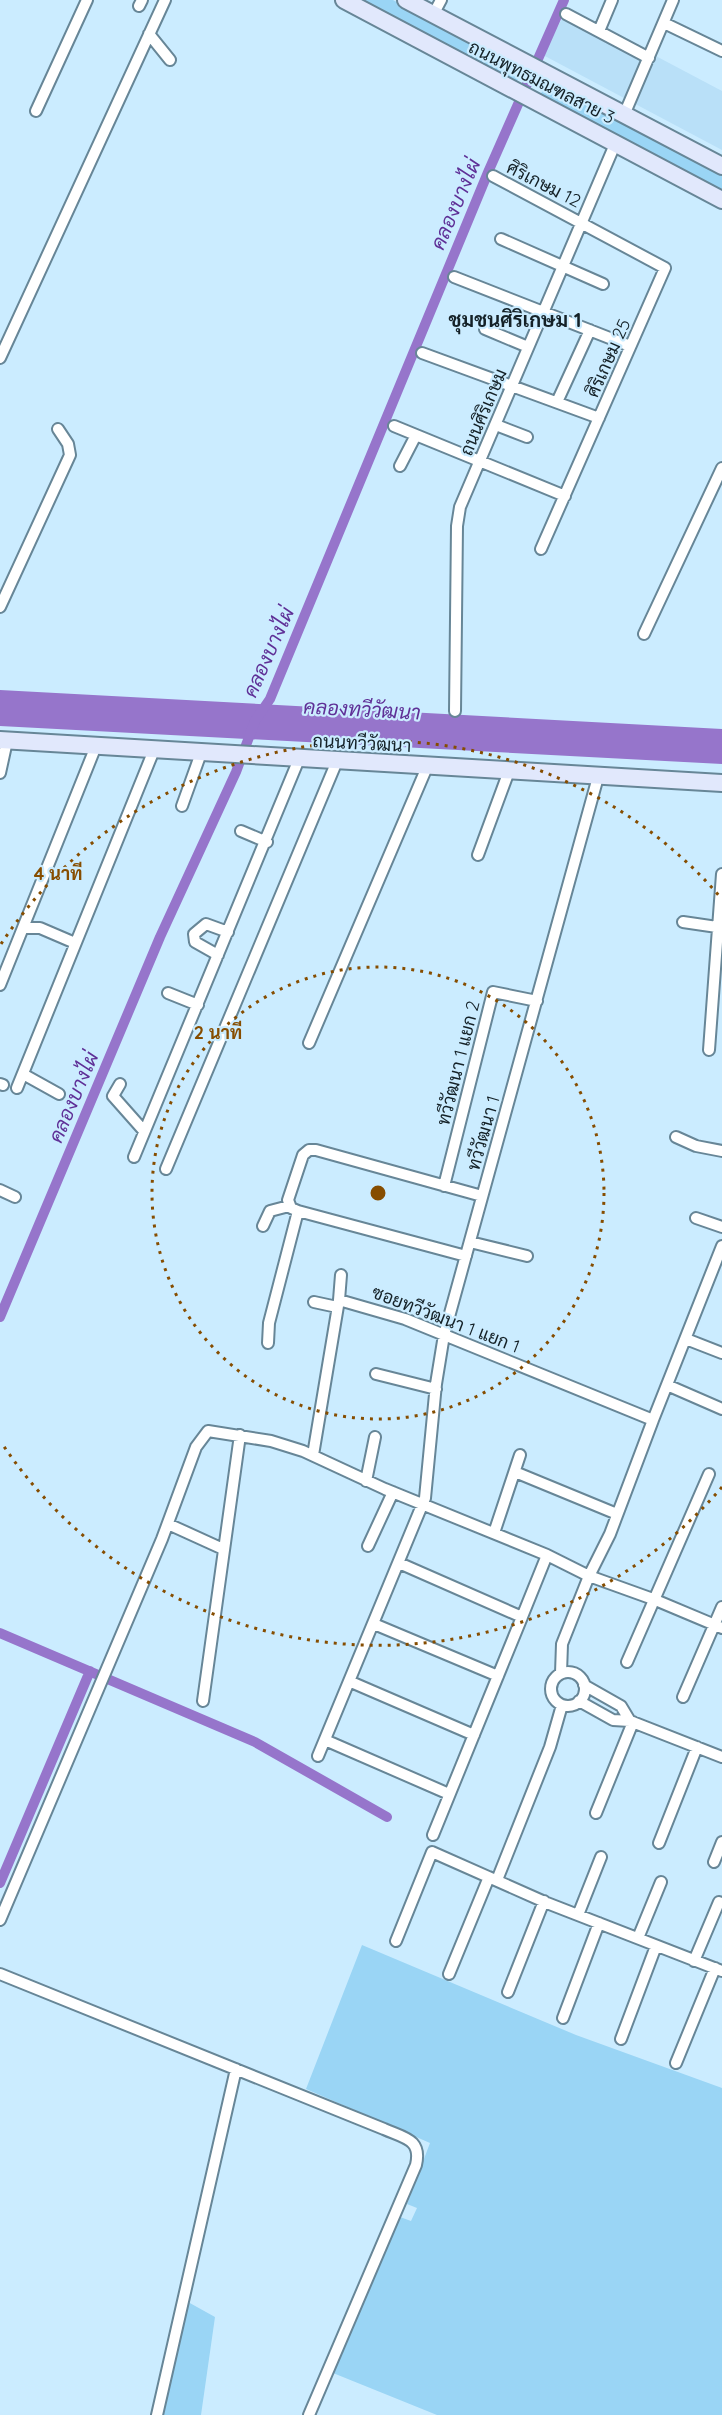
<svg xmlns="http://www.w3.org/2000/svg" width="722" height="2415" font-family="Quicksand,Sarabun,sans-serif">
<rect width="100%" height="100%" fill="#cbecff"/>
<!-- built -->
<path fill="#b9e0f8" d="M567,9L722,91V150L543,55Z"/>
<!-- green -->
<path fill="#9ad5f5" d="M355,0H393L523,70L514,86Z
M546,84L722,173V192L539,97Z
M362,1945L576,2035L722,2088V2415H437L333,2373L400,2217L411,2221L417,2208L407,2204L430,2143L306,2089Z
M188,2302L215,2317L201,2415H162Z"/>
<!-- water -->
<path fill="#9675cb" d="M0,690L722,729V764L0,726Z"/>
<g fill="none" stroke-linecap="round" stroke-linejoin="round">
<!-- canal -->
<path stroke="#9675cb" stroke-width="10" d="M0,1317L160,937L236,772L255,721L270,699L489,170L564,0
M0,1633L255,1742L387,1817
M0,1883L90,1671"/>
<!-- minor casing -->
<g stroke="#678697" stroke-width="14">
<path id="minor" d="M139,6L142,0
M566,14L649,58
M433,15L441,0
M664,23L722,51
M599,31L612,0
M149,34L170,60
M36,111L87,0
M624,115L673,0
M493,176L665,268L541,549
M501,239L603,284
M454,277L630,346
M485,329L528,347
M422,353L599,418
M0,358L165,0
M557,402L590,330
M496,425L527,437
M394,426L565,496
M400,466L416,435
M0,607L70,455L68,444L58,429
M644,634L722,468
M455,711L457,526L460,507L616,142
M0,773L7,741
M182,806L201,753
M241,831L267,842
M478,855L509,771
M683,922L717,927
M25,928H40L75,943
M218,955L195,942L194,934L206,924L228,932
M0,985L96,746
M168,993L198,1005
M309,1043L427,767
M709,1050L722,874
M23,1074L59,1094
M0,1084L3,1085
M120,1084L113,1096L144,1131
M17,1088L154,750
M676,1137L696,1146L722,1151
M134,1157L299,759
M166,1169L337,761
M444,1186L493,992L537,1001
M0,1190L15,1197
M298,1211L466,1256
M696,1218L722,1227
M263,1226L270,1211L289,1206
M470,1242L527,1256
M339,1300L341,1275
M314,1302L337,1307
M686,1339L722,1353
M268,1343L269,1323L298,1211L291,1208L288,1200L303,1155L309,1150H316L482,1196
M376,1374L436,1389
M667,1385L722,1409
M313,1455L339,1300L405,1319L653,1420L722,1246
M515,1472L617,1514
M366,1481L375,1437
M168,1524L223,1549
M494,1533L520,1455
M368,1546L393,1492
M399,1563L522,1617L433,1835
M522,1617L547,1555
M374,1624L498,1676
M627,1662L709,1474
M551 1689a17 17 0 1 1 34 0a17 17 0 1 1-34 0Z
M561,1673L562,1644L589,1576L610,1534L653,1420
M351,1682L474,1735
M683,1697L722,1607
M203,1701L240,1435
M579,1701L613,1720L630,1721L621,1706L584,1685
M630,1721L722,1757
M325,1740L449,1794
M318,1756L425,1498L436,1384L444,1335L598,777
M596,1813L633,1722
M659,1843L697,1747
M714,1862L722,1842
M497,1880L550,1747L562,1705
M578,1915L601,1857
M0,1920L162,1539L196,1447L208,1431L271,1441L303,1451L385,1489L547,1555L589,1576L653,1599L722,1628
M638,1938L661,1882
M396,1941L432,1852L547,1903L722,1971
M694,1961L719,1902
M0,1974L384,2129C404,2138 422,2139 416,2165L309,2415
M449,1974L489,1877
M508,1992L544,1901
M563,2018L599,1923
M621,2039L656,1946
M676,2063L715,1968
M157,2415L236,2069"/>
</g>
<!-- secondary casing -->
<g stroke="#678697" stroke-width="20">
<path id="secondary" d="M344,0L722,200
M406,0L722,166
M0,740L722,783"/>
</g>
<!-- minor -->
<use href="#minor" stroke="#fff" stroke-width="10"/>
<!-- secondary -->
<use href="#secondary" stroke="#e1e8fc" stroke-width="16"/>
</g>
<!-- distance rings -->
<g fill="none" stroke="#864d00" stroke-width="3" stroke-dasharray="3 6">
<circle cx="378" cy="1193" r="226"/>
<path d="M722 1487A452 452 0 0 1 1 1442M1 944A452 452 0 0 1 722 899"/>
</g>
<g text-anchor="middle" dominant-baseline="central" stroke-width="4.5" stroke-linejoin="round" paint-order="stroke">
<!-- street labels -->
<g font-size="18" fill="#142127" stroke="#cbecff">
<text transform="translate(542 82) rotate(27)">ถนนพุทธมณฑลสาย 3</text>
<text transform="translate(544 184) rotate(27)">ศิริเกษม 12</text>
<text transform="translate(608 358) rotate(-66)">ศิริเกษม 25</text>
<text transform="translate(483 412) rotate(-67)">ถนนศิริเกษม</text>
<text transform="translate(362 743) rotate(3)">ถนนทวีวัฒนา</text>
<text transform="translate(458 1063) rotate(-76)">ทวีวัฒนา 1 แยก 2</text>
<text transform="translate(483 1133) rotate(-74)">ทวีวัฒนา 1</text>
<text transform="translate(446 1319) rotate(21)">ซอยทวีวัฒนา 1 แยก 1</text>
</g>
<!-- water labels -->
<g font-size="20" font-style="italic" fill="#5f3097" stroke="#cbecff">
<text transform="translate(455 204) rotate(-67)">คลองบางไผ่</text>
<text transform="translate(268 652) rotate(-66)">คลองบางไผ่</text>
<text transform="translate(362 709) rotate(3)">คลองทวีวัฒนา</text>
<text transform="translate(73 1097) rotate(-67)">คลองบางไผ่</text>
</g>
<!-- neighbourhood labels -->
<g font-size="20" font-weight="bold" fill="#142127" stroke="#cbecff">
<text x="515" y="319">ชุมชนศิริเกษม 1</text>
</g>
</g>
<circle cx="378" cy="1193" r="9" fill="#864d00" stroke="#cbecff" stroke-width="3"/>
<g font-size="18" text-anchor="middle" font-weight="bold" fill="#864d00" stroke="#cbecff" stroke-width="4.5" stroke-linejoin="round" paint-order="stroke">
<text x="58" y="880">4 นาที</text>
<text x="218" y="1039">2 นาที</text>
</g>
</svg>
